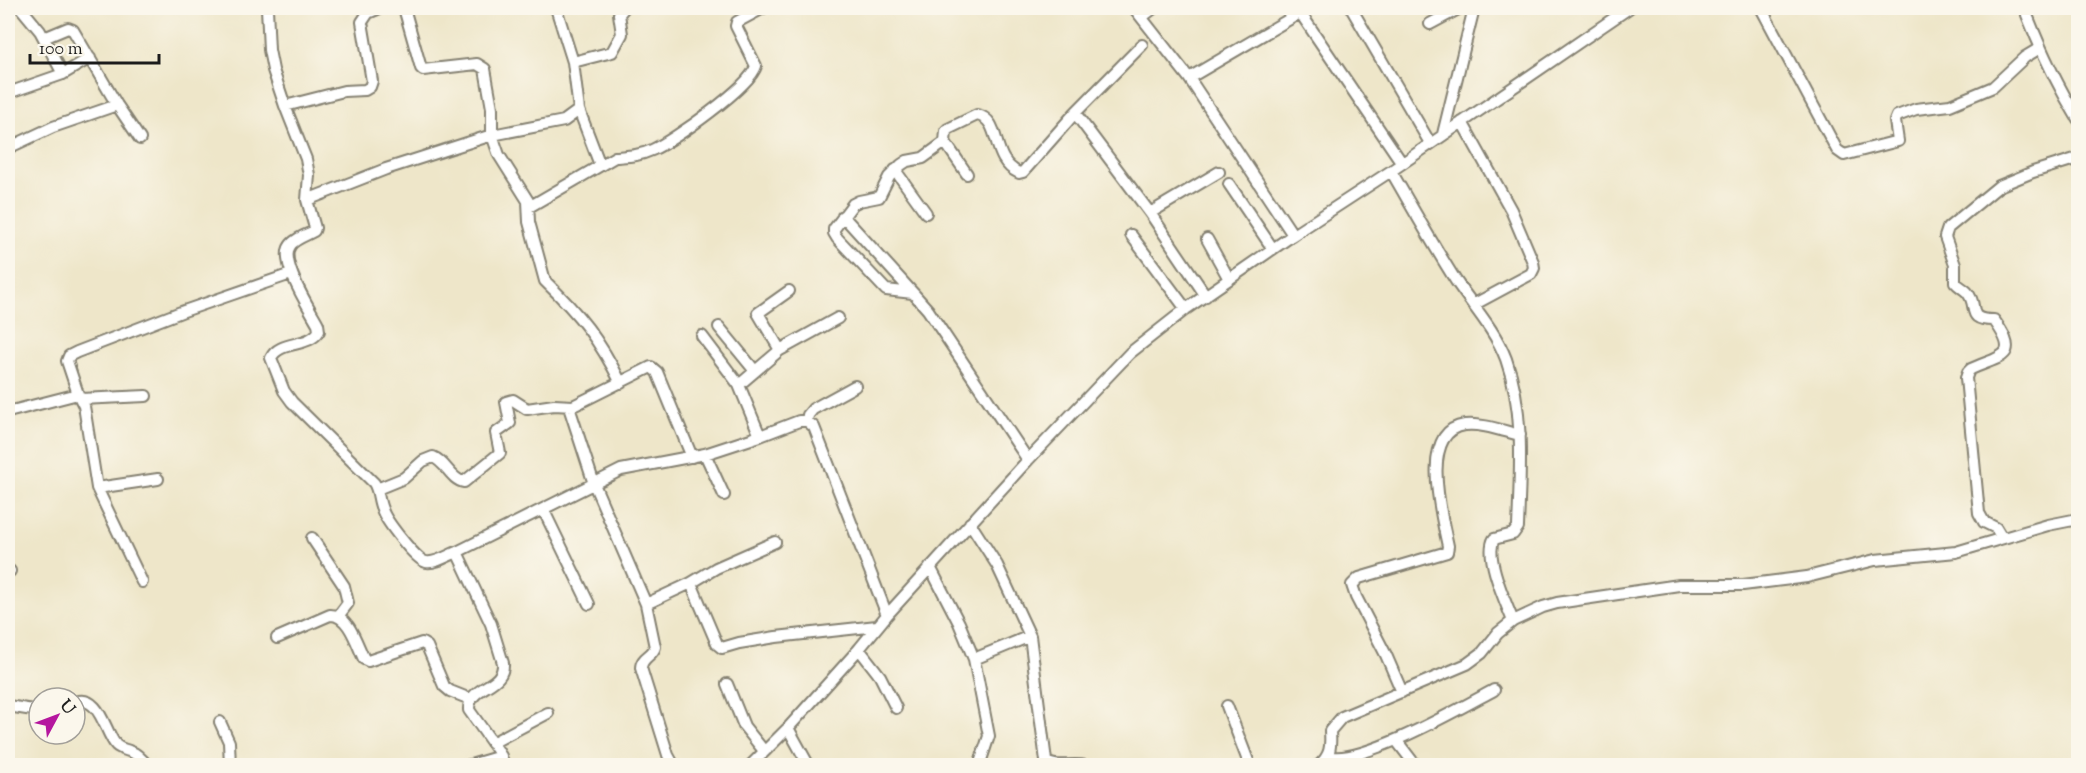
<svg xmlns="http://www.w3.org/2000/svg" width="2086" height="773" font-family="'Sorts Mill Goudy',serif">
<rect width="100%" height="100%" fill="#fbf7ec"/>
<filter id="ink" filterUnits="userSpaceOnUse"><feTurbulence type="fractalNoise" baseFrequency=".0167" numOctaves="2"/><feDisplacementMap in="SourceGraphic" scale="12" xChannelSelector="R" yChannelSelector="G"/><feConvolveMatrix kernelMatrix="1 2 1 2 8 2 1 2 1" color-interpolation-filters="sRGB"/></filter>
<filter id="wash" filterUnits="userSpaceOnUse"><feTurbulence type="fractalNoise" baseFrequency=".008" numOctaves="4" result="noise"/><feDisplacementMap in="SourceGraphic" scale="24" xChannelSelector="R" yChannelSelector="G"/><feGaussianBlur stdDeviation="1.35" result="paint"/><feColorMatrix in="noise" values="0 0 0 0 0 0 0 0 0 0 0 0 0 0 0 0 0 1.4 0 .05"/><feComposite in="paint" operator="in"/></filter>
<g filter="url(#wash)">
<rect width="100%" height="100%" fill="#eee6c9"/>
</g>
<g filter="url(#ink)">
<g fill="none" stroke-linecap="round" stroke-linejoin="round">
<!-- minor casing -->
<g stroke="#858172" stroke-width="14">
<path id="minor" d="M21,8L40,31L63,74
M267,8L269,50L273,70L285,106L306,159L309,175L307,200L315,228L314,231C307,235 294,239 290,246C279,262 310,309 318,324L319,331C309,348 279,340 271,358L284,391L292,402L374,483C379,491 378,500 382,509C385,520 416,560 426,562C435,564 449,555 457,552L621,470L705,454L760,436L799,421H807L814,427L887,615
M404,8L421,68L423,70L477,64L485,69L492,108V135L499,155L528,201L529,222L545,281C580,315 599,339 621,383
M556,8L573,62L612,52L622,34L619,14L624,8
M1134,8L1189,78L1293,235
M1297,8L1402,163
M1351,8L1430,143
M1761,8L1837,150L1844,155L1898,141L1895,121L1897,116L1916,109L1950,105L1993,87L2025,57L2040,48
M2031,8L2028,10L2027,15C2042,53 2057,85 2078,119
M1142,17L1154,8
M1430,24L1460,8
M44,38L68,28L73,30L117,105L140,139
M1189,78L1300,13
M8,93L63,74L90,58
M285,106L344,91L365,90L370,87L372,81L362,22L368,13L380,8
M579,110L600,165
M1075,113L1150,213L1206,296
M1462,122L1511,210L1533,262L1534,268L1531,274L1473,305
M1443,134L1474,8
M945,142L967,174
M8,148L53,127L117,105
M895,170L926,213
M1391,171C1412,207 1433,245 1456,281C1473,306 1495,330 1506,359C1525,412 1520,471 1518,527L1513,534L1494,539C1484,556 1506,603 1513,621
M1229,184L1273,249
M307,200L386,169L492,135L564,121L579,110L573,62
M529,207L615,157C628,156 639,156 652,150C674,140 750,87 756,66L736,26L737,22L763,8
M1150,213L1219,172
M843,216L913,293
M1131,235L1186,309
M1207,239L1229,279
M719,327L755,371
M702,336L739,385L760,436
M780,350L758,313L789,291
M739,385L780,350L838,318
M78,394L84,406L97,488L142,582
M81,399L146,396
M569,407L594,484L646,604L655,647C653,656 641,657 641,668L668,755L674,766
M8,412L78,394L67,361L69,356L77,352L181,312L291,274
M807,421L808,415L813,409L855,386
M705,454L724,495
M1028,460L928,310L913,293L886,290L837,238L834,233V229L853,204L859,201L879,197L889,177L901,165L907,161L923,158L945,142L946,131L948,129L977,115C1003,120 989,159 1019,173L1023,172L1075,113L1142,45
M97,488L158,479
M377,489L404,478L423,461L433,457C446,462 451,480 464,482L500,453L496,433L510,423L506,402L513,400L527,409L554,405L573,406L651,367L657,372L692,457
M543,509L589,604
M970,523L997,565L1030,636L1046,761C1055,770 1073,762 1085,766
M312,538L344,586L348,603L339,615
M2002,538L1996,528L1984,522L1979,513L1966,378L1968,372L1971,369C2002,355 2021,358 1994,320C1964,320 1980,307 1967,292C1963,288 1959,287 1955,282V265L1945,237L1948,228L1999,186L2033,172L2078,158
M457,552L491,624L503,663C505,688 468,685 469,710L498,751L505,766
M930,567L959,623L974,659L989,736L979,766
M8,572L10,571
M691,583L716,568L775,542
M646,604L691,583L717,644L722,648L739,643L776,637L877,626
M277,638L330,615C349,614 357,645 364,659L368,661L422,643L427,646L444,686L450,691L470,699
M859,649L880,676L896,708
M974,659L1030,636
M727,684L744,726L764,751
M1402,692L1386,655L1356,597L1352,585L1359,578L1447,552L1448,546C1442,517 1418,431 1465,425C1482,423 1503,431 1520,435
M75,702C100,694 104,731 116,745C120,749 124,749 129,751C136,753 143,760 147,766
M8,706L39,711
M1227,706L1250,766
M220,722L229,742L230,766
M788,728L809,766
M1396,740L1416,766
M492,743L548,713
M1328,756C1360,766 1462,707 1494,690
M444,766H451
M467,766L501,756
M750,766L788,728L859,649L887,615L1028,460L1130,353L1186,309L1293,235L1391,171L1629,8
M1318,766C1331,756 1331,746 1330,731L1342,717L1467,664L1482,653L1498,633L1513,621L1543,607L1557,603L1679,585H1743L1807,577L1875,560L1956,552L2048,525L2078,519"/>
</g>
<!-- minor -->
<use href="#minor" stroke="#fff" stroke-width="10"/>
</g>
</g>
<!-- margin -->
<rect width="2086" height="773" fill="none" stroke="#fbf7ec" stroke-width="30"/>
<!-- north arrow -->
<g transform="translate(57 716) rotate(49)"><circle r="28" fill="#fbf7ec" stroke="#a29f99" stroke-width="1.5"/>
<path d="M0-4.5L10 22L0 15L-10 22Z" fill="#b5179e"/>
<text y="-9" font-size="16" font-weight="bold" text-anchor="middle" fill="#1c1c1c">U</text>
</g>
<!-- scale -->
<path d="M30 54v9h129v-9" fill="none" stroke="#1c1c1c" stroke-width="3"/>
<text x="39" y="54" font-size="18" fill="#1c1c1c" stroke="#fbf7ec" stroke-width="4.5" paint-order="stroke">100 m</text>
</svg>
